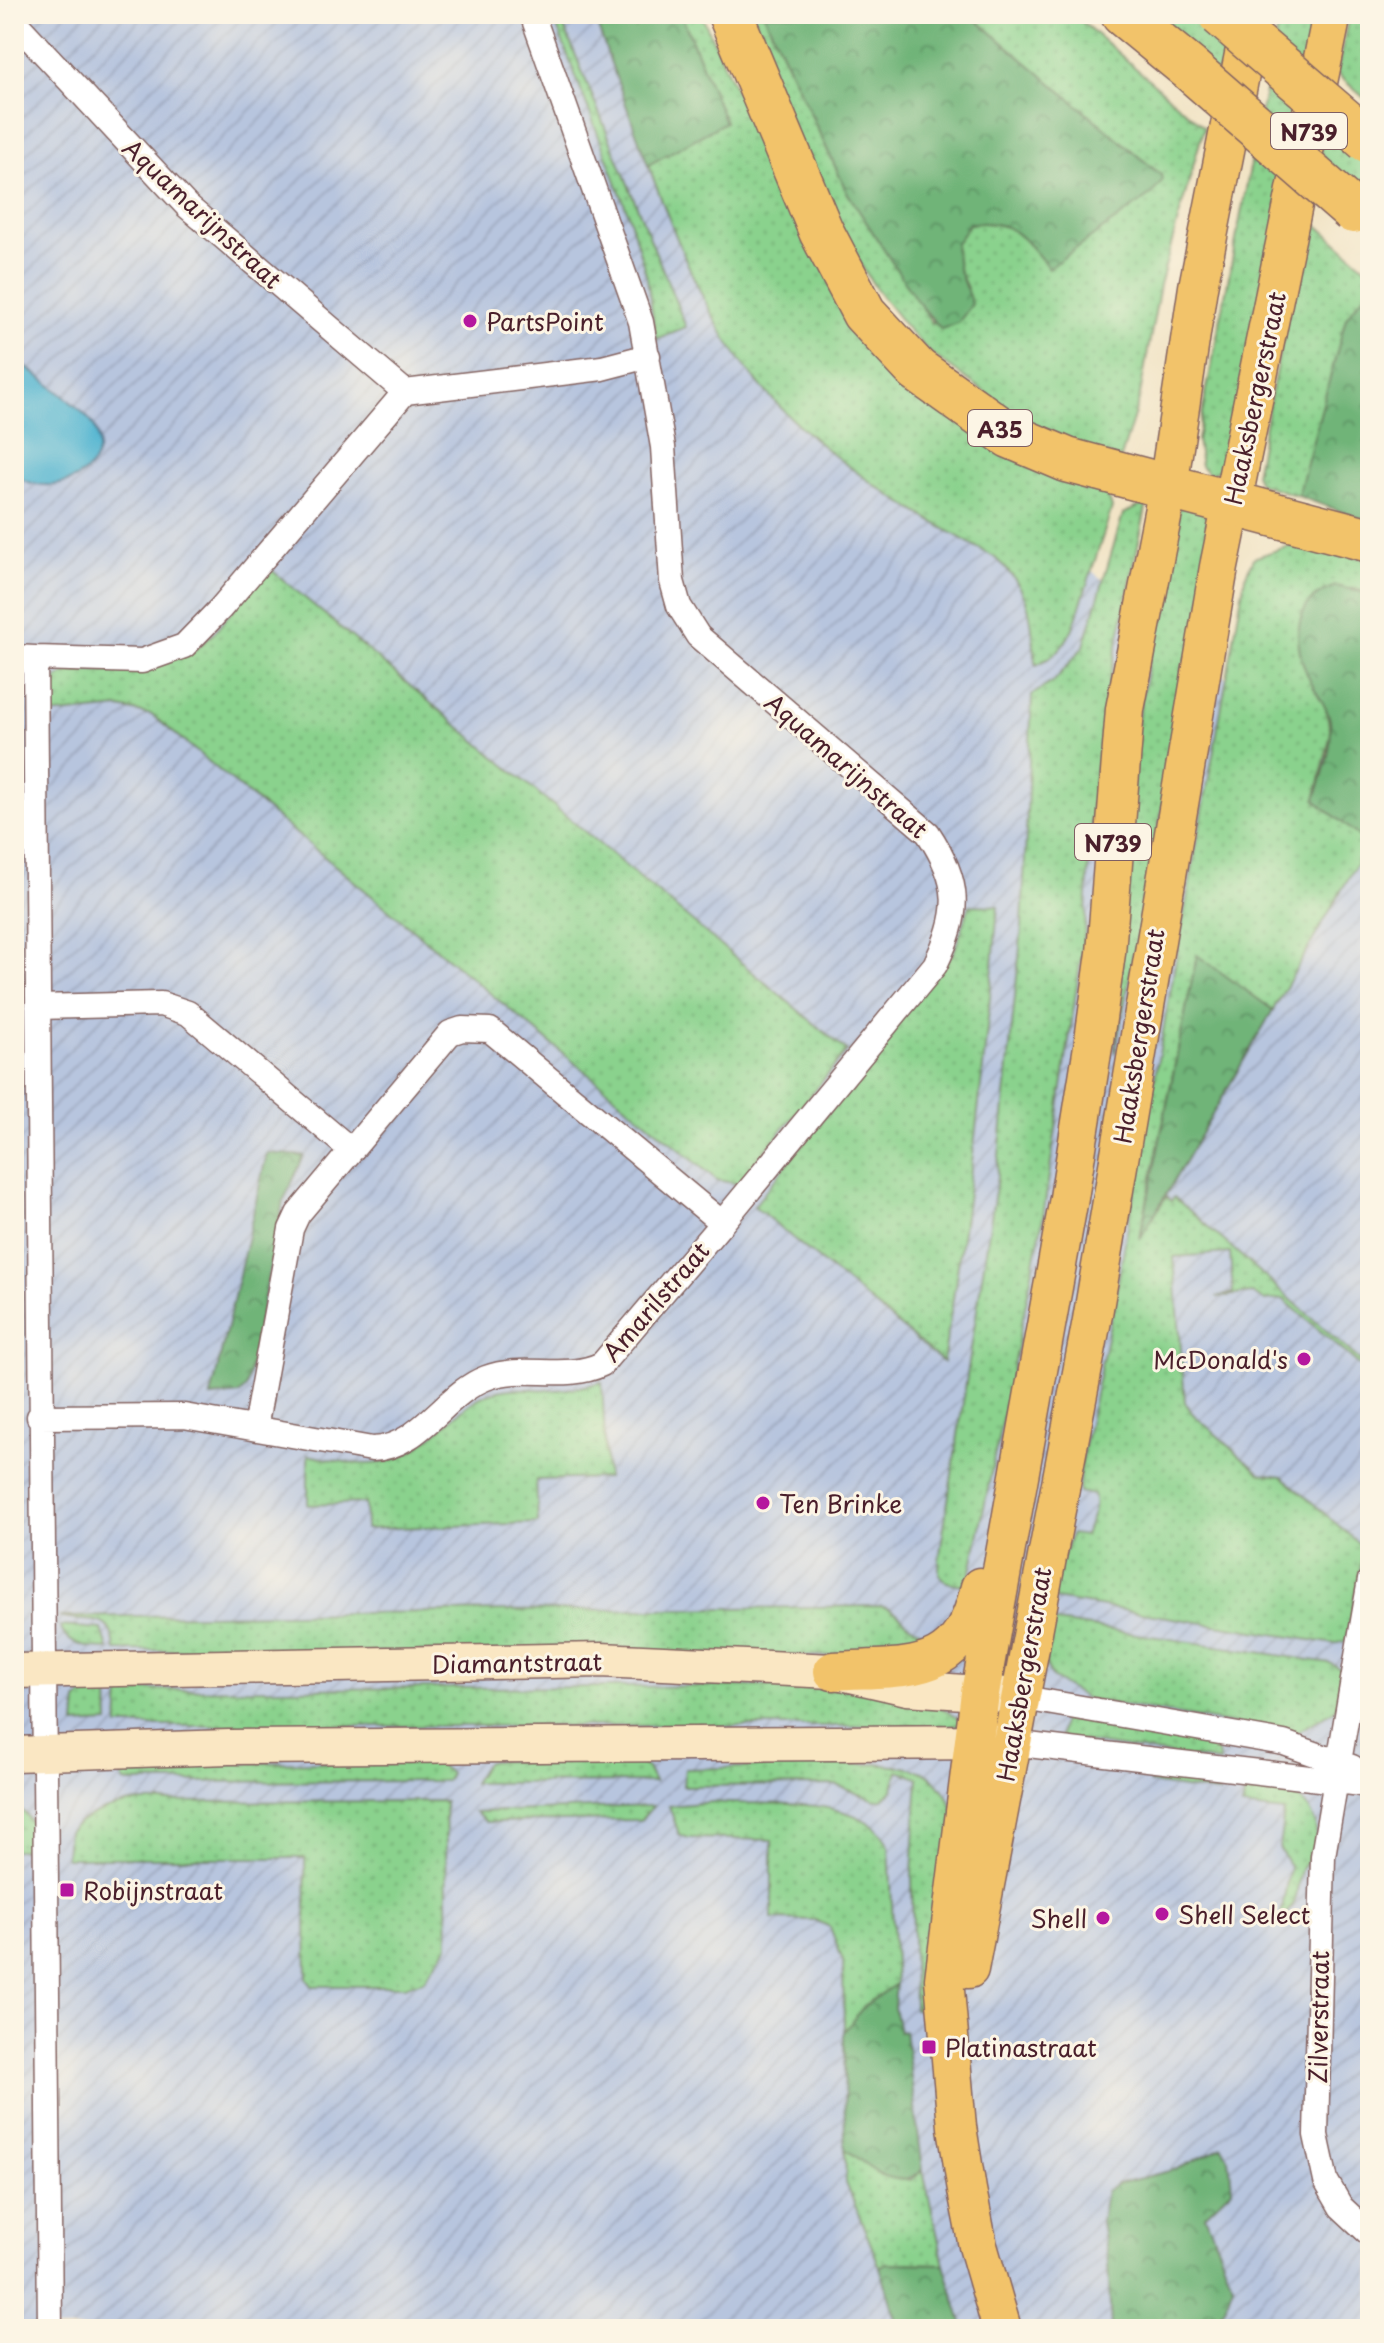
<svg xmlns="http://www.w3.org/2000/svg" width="1384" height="2343" font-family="'Playpen Sans',sans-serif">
<defs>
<pattern id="industrial-furrows" width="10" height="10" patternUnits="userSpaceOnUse" patternTransform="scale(2)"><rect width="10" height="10" fill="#b7c5de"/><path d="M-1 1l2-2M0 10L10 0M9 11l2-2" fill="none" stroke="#9fa9bf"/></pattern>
<pattern id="grass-dots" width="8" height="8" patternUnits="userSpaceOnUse" patternTransform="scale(2)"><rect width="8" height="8" fill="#8ad28d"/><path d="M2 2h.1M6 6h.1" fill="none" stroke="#79b47a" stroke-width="1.8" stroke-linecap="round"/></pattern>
<pattern id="forest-crowns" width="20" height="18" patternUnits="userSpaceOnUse" patternTransform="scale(2)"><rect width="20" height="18" fill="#6fb478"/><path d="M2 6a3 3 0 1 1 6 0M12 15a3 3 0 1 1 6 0" fill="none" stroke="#5d9263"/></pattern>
</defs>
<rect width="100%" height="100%" fill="#fcf5e5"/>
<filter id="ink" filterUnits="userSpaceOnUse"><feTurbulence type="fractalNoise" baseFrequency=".0125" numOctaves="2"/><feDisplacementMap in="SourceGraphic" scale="16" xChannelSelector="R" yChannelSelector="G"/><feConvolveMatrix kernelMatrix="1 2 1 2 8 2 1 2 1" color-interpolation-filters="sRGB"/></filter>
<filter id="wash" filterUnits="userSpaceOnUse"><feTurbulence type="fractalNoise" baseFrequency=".006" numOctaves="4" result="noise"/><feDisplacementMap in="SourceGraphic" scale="32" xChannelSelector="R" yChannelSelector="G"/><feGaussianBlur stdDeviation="1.8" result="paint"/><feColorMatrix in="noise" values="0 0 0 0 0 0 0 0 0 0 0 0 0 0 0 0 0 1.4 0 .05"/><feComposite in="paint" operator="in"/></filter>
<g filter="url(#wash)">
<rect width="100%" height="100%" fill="#f1e3c4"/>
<!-- industrial -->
<path fill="url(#industrial-furrows)" d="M14,14H609L883,405L1370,792V2329H14Z"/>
<!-- grass -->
<path fill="url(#grass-dots)" stroke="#6a785c" stroke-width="2" d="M552,14H559L686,327L656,339L647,278L628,213Z
M681,14H701L800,228L833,284L1107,492L1112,508L1073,628C1064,647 1056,656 1036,665C1030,617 1034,592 994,557C900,504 802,447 738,357C698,300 673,229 648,165L725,122Z
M738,14H764L847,192L932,323L967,289L958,268L955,245L969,224C1012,218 1022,237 1049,267L1161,175L969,14H1073L1204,127L1160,285L1139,400L1120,461L1028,423L929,352L905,326L876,289L843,235Z
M1141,14H1191L1226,44L1220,79Z
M1280,14H1318L1228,467L1209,474L1201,466L1197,440Z
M1349,14H1370V103L1337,74Z
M1325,129L1370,167V207L1318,163Z
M1307,216L1370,271V303L1363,297L1320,418L1298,496L1259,483L1255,474Z
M1147,503L1107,693L1093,793L1085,930L1042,1224L968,1586L947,1582L939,1574V1560L996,1185L1022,927L1032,695L1055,680L1084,646L1123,514Z
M1180,504L1219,514L1115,1053L1136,729Z
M1303,545L1370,560V594L1352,588L1303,660L1325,705L1331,733L1315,800L1368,844L1273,1010L1197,956L1140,1236L1166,1197L1171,1201L1174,1197L1370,1369V1374L1283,1299L1265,1301L1252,1293L1216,1297L1233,1293L1230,1253L1174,1257L1185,1402L1193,1414L1260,1473L1282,1476L1364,1548L1346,1641L1335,1644L1048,1598L1071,1534L1085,1536C1088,1522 1098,1511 1093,1495L1079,1492L1080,1466L1114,1304L1245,577L1253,558L1286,547Z
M268,567L847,1051L738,1184L717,1180L152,715L120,708L49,715L48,699L57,678L68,672L120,671L196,649L214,633Z
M970,905L998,906C986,1059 968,1211 943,1362L754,1206L954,952Z
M602,1382L607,1478L536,1480L538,1523L366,1529L365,1503L308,1505V1455C374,1468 390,1473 443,1427C456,1415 470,1401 487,1394C510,1386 531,1389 554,1390C570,1390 586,1386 602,1382Z
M880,1606C902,1610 901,1623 919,1630L915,1650L880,1656L115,1650C112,1609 87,1625 59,1617Z
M1043,1620L1330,1663L1342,1670L1336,1709L1294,1734L1087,1699L1052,1678L1046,1664Z
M60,1626L102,1629L108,1649C90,1649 66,1646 60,1626Z
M779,1686C838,1691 914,1683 963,1722L960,1726H118L120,1690Z
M108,1691L109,1723L75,1725L77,1701L86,1692Z
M1063,1717L1216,1745L1220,1762L1060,1738Z
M434,1761L450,1773L446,1781L124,1782L117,1764Z
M487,1761H637L647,1768L654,1782L473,1783Z
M874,1764C916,1768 938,1767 954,1812L930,2010L914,2009L912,1874L918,1778L898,1771L892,1791L883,1799L875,1800L836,1785L683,1786L685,1769Z
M1154,1769L1218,1779L1219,1793L1150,1783Z
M1247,1783C1288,1783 1331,1808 1311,1855C1309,1861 1303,1864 1301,1870C1293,1895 1303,1900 1280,1919L1290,1866L1279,1848L1284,1812L1242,1807Z
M445,1801L448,1946L423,1981L406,1986H312L307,1978L305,1858H66L68,1831C91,1812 109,1807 137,1802Z
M713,1802C762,1807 866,1792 889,1846L896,1984L864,2006L844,2032L843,1961L830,1927L815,1920L772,1919V1840L688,1838L679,1834L669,1806Z
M653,1806L641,1820L486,1822L475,1812Z
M14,1807C35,1815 33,1830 34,1850H14Z
M845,2149L881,2175L911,2180L923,2170L944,2264L886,2263L880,2267L846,2183Z"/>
<!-- forest -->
<path fill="url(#forest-crowns)" stroke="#5c6a52" stroke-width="2" d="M593,14H681L725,122L648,165Z
M764,14H969L1161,175L1162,181L1152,194L1049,268C1022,237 1012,218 969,224L955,245L958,268L972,304L958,323L941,329L916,300L847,192Z
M1363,296L1370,303V522L1298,496L1346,318Z
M1336,586L1370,594L1368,844L1315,800C1322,775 1334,747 1330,721C1328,708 1320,699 1314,688C1292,649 1288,602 1336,586Z
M1197,955L1273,1010L1140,1239Z
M267,1153L304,1156L283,1202L246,1388L240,1394L211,1397Z
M896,1984L894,2007L899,2032L905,2031L923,2170C895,2194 869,2166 845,2149L844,2032L864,2006Z
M1222,2147L1229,2158L1232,2189L1205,2215L1233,2285L1225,2307L1209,2329H1111L1108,2262L1101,2222L1106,2191L1117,2184L1177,2169Z
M886,2263L944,2264L964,2329H899L880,2267Z"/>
<!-- water -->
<path fill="#52b5d1" stroke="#4e6a7e" stroke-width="2" d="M14,357C31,371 86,410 94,426C117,474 48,502 14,474Z"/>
</g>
<g filter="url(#ink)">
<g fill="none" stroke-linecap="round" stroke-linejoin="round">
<!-- minor casing -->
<g stroke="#846461" stroke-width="27">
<path id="minor" d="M532,14L641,322L663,447L672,581L679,606L698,636L928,833C961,883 961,912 935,965L722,1223
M14,21L187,206L405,392
M14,657L35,658L50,2329
M35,658L142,661L184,646L220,609L405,392L602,368L648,356
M38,1007L161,1004L188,1013L351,1150
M39,1417L184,1416L372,1449C420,1448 444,1394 486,1378C524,1363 565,1382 602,1364L722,1223L490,1030L462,1029L450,1033L298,1214L291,1229L255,1428
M1370,1580L1323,1856L1316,2135L1326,2181L1341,2207L1370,2234
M1018,1697L1284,1743L1352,1767
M1011,1743L1370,1785"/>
</g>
<!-- secondary casing -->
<g stroke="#846461" stroke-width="37">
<path id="secondary" d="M14,1671L601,1660L833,1671L907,1688L1006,1695
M14,1754L229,1747L999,1742"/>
</g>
<!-- primary casing -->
<g stroke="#846461" stroke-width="41">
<path id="primary" d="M833,1671C910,1666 960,1678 980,1587
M969,1969L1092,1320L1219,567L1332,14
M1002,2329L978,2246L967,2190L957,2127L944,1979L980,1693L1069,1198L1094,1040L1106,953L1125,709L1168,487L1198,287L1252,14"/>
</g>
<!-- motorway casing -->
<g stroke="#846461" stroke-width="47">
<path id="motorway" d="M730,14L821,231L864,313L917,370L1010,436L1067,460L1370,540
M1123,14L1189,68"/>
</g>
<!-- minor -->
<use href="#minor" stroke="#fff" stroke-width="24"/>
<!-- secondary -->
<use href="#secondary" stroke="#fae7c3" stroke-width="34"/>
<!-- primary -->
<use href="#primary" stroke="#f2c36a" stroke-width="38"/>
<!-- motorway -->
<use href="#motorway" stroke="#f2c36a" stroke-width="44"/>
<!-- motorway-bridge casing -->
<g stroke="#846461" stroke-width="47" stroke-linecap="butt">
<path id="motorway-bridge" d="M1220,14L1367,140
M1189,68L1353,211"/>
</g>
<!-- motorway-bridge -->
<use href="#motorway-bridge" stroke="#f2c36a" stroke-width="44"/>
</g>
</g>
<!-- markers -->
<g fill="#b5179e" stroke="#fcf5e5" stroke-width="3">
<circle cx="470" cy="321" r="8"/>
<circle cx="1304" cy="1359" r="8"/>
<circle cx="763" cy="1503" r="8"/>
<rect x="59" y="1882" width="16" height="16" rx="4"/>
<circle cx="1162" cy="1914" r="8"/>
<circle cx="1103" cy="1918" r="8"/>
<rect x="921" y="2039" width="16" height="16" rx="4"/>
</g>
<g text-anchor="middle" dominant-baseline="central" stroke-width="6" stroke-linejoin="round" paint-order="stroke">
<!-- shield labels -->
<g fill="#fcf5e5" stroke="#7f5f63" stroke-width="2">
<rect x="1271" y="113" width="76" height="36" rx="6"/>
<rect x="968" y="410" width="64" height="36" rx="6"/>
<rect x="1075" y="824" width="76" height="36" rx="6"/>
</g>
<g font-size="22" font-weight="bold" fill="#4a1f2b">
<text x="1309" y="131">N739</text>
<text x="1000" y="428">A35</text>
<text x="1113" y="842">N739</text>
</g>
<!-- street labels -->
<g font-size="24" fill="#4a1f2b" stroke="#fcf5e5">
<text transform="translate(203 213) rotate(43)">Aquamarijnstraat</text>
<text transform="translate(1254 398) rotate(-78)">Haaksbergerstraat</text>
<text transform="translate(847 765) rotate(41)">Aquamarijnstraat</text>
<text transform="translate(1138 1036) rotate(-81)">Haaksbergerstraat</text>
<text transform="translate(655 1301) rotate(-49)">Amarilstraat</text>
<text transform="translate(517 1662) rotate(-1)">Diamantstraat</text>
<text transform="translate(1023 1674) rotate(-80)">Haaksbergerstraat</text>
<text transform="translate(1318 2017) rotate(-89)">Zilverstraat</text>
</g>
<!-- poi labels -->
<g font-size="24" fill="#4a1f2b" stroke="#fcf5e5" text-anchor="start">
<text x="486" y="321">PartsPoint</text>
<text x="1288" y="1359" text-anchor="end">McDonald's</text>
<text x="779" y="1503">Ten Brinke</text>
<text x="83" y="1890">Robijnstraat</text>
<text x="1178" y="1914">Shell Select</text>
<text x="1087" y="1918" text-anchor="end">Shell</text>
<text x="945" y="2047">Platinastraat</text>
</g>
</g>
<!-- margin -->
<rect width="1384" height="2343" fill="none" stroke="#fcf5e5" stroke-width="48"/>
</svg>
